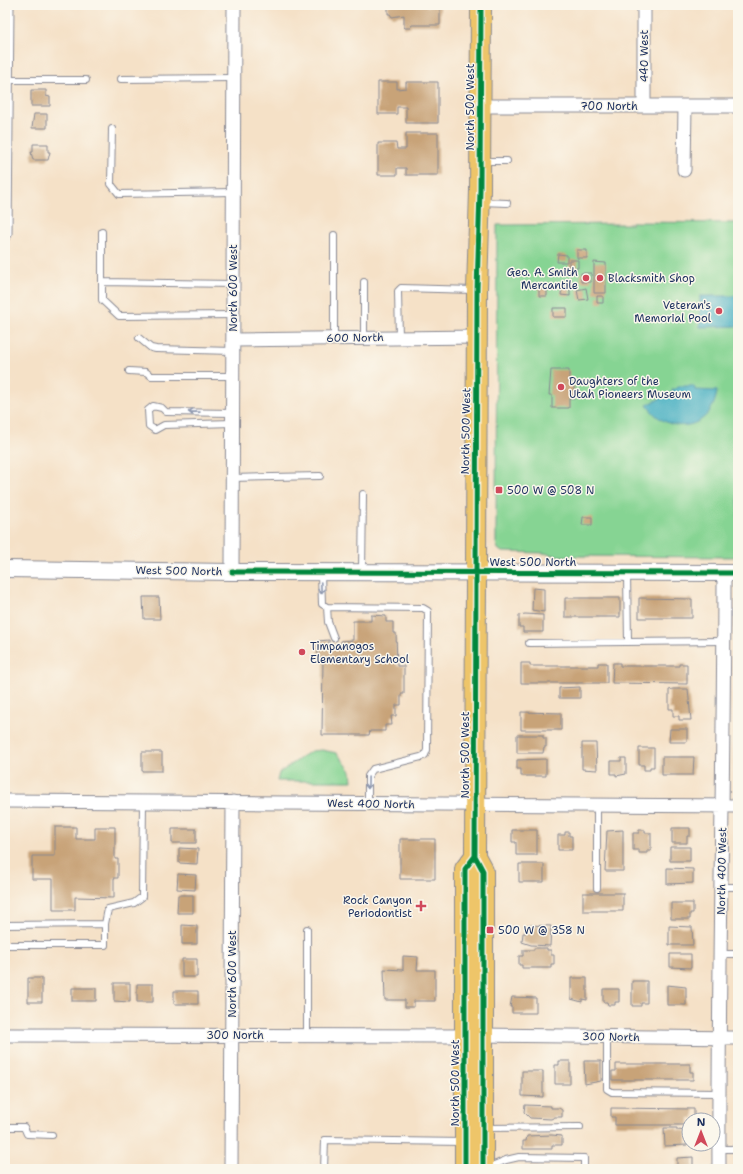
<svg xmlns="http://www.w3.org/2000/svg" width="743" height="1174" font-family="'Shantell Sans',sans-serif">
<rect width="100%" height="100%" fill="#fbf7ec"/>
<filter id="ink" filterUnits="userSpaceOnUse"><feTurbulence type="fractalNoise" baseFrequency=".025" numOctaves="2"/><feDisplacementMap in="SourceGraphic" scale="8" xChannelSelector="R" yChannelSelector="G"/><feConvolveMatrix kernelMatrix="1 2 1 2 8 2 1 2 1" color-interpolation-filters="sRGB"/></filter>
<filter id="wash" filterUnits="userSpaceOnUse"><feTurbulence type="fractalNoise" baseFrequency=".012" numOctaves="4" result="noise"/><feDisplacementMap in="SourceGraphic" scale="16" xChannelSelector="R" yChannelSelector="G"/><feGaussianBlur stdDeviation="0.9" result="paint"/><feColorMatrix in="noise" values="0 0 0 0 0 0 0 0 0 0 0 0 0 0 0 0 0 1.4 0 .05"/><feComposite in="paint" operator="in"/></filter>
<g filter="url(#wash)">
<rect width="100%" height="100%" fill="#f5e1c7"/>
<!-- green -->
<path fill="#86d493" stroke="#508278" d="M633,222L738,223V557L559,556L543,553L502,552L498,549L496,543L497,225L632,224Z
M322,750L337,753L351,771L352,781H277L279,773L311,751Z"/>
<!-- water -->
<path fill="#43aec1" stroke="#2f6e90" d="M700,296H738V326L700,327Z
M681,386H694L695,390L717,391C712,431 668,437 647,405L673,392L672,390Z"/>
<g id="blocks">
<!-- building -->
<path fill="#c8a378" d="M388,5H427V7L437,5L440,6V25H412L410,28H405L404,27V15L392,17L390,14H388Z
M378,82H397V89L406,88V82H438V123H406V107H397V114H378Z
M31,90H46V96L50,97V106H31Z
M34,114H47V128H32Z
M406,133H438V175H406V168H397V175H378V143H396L397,149H406Z
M33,144H48V152H50L48,160H33L31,152H33Z
M577,250H587V258H577Z
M558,254L567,255V262H557Z
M569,260H578V268H569Z
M594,262L606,263V293H594Z
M581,273H591V282H581Z
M562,286H570V296L561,295Z
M539,288H547V296H539Z
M586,288L588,299L579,300L577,290Z
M597,296H603V303H597Z
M553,308H567V317H553Z
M551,370H569V383H574V399H569V408H552V395H549Z
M583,517H592V525H582Z
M533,588L544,589V612L532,610Z
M143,597H159L160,619H144Z
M565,598H620V617H565Z
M639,598L692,599V618H639Z
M525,614L543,615V632H523V627H519V615Z
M371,615L386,616V622H393V633H396L397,666H404V694H401V705H396V716H391L392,725H385V731H370L369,735H322L323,660H318V641L329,640V645L341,644V641L353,640V621H371Z
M521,663H530V666H598V663H607V683H521Z
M613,663H620V666H679V664H687V684L612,683Z
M580,687V698H559V688Z
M673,689H688L691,720H679V716H673V709H669V690Z
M521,712L561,713V730H521Z
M670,729H687V742H669Z
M517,735H543V738H546V747H544L543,753H517Z
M582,743H596L597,770L582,769Z
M639,748H654V767H650V770H644V765H639Z
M142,752H162V771H142Z
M662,757H694L693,775H662Z
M621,758H626V774L616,776V774H611V761H621Z
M546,759V776H521V769H517V760Z
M55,827H76V839H95V827H115V859H118V878H114V898L75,897V910H53V879H32V856H55Z
M672,828H690V836H687V843H672Z
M172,829H196V843H172Z
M512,830H537V855H516V842H512Z
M623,830V871H605L607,831Z
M639,830H645V833H651V850H647V853H639V850H633V833H639Z
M565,832H569V836H572V850H558V835H565Z
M400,839H435V879H400Z
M670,847H690V861H670Z
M179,848L198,849L197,864L179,863Z
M519,864H544V882H519Z
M667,868L693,869V883L667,884Z
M178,874L196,875L195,890L177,889Z
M583,893H623V911H583Z
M178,895H193V913H177Z
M671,903H693V913H690V919H671Z
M182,925L197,926V944H182Z
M527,925L551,926L550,946L531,945L522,942L523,933H526Z
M669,926L692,927L693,945H669Z
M534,948H547V950H551V955H554V964H551V968H522V965H519V956H523V950H534Z
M670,954H691V968L670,967Z
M403,956L418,957L417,970H435V1001H414V1007H405V1000H385L384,969L403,970Z
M182,959H197V977H182Z
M28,978H42V1002H28Z
M571,978H587V1000L582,999V1002L571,999Z
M632,981H647V1003H641V1006H632Z
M114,983H130V1002L114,1001Z
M137,984H153V1002H137Z
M667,985L686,987V1005H667Z
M72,988H96V1001H72Z
M603,989H619V1002H615V1005H608L607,1002H603Z
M174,991H198V1004H174Z
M512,997L536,998V1013H512V1007H510Z
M559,1061H570V1084H555V1065H559Z
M584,1061H601V1081L585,1084Z
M616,1064H690V1072H693V1080H612V1071H616Z
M522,1071H543V1097L522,1096Z
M525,1105L551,1106V1108H559L562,1110V1117H555L551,1119L530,1118L524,1112Z
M611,1108L694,1109V1118H689V1125H615V1117H611Z
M664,1128H677V1130L687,1131V1145L665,1146Z
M552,1135L562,1136V1145H552V1149H523V1141H526L527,1136Z
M693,1157V1169H677V1158Z
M638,1166H654V1169H638Z
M521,1167H538V1169H521Z"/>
</g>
</g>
<g filter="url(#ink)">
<use href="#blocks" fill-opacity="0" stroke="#888892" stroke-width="1"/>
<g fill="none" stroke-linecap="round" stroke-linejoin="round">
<!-- service casing -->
<g stroke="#888892" stroke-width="8">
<path id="service" d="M121,79L233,78
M7,80H86
M112,129L111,184L119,194L233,192
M482,161H507
M481,202L507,203
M102,232V300L119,316L233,315
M102,282L233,284
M139,338L151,348L156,349L233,351
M364,338V282
M399,338L398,291L401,288L474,290
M334,339V235
M129,371L146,372L151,376H232
M232,423L164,425L155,430L149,426L148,410L153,406L162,408L166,412L233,413
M232,478L320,476
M362,572L363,494
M321,574L322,604L327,607L423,608L428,611L427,750L425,755L421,757L373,769L368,776V804
M627,574L628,642
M327,607L328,622L334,638
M529,643L723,641
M721,887H738
M597,888V805
M105,924L108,909L134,903L142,897L143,802
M5,925L105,924V945H5
M307,929V1036
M720,954H738
M607,1038V1089L612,1092L719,1093
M5,1127H24L27,1134L52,1135
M485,1128L580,1127
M719,1149H738
M487,1168L506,1160L519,1157L584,1158V1169
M324,1169L325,1140L463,1142"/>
</g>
<!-- minor casing -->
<g stroke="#888892" stroke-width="15">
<path id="minor" d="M480,106H738
M644,106V5
M684,170L685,106
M5,234L7,5
M233,340L478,337
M232,572L234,5
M5,801L738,806
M5,1035L465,1036
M483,1035L738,1038
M231,1169L233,802
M719,1169C718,970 724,772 724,573"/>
</g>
<!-- tertiary casing -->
<g stroke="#888892" stroke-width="18">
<path id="tertiary" d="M5,569L232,572L738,573"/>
</g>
<!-- primary casing -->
<g stroke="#888892" stroke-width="22">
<path id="primary" d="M481,5L480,190L477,290L475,856L483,871V1169
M465,1169V869L475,856"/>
</g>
<!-- service -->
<use href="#service" stroke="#fff" stroke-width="6"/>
<!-- minor -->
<use href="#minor" stroke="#fff" stroke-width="13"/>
<!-- tertiary -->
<use href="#tertiary" stroke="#fff" stroke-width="16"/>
<!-- primary -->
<use href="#primary" stroke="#eec569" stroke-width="20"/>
<!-- cycleway casing -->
<g stroke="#fbf7ec" stroke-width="8">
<path id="cycleway" d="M481,5L480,190L477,290L475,856L483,871V1169
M232,572L738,573
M465,1169V869L475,856"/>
</g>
<!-- cycleway -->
<use href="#cycleway" stroke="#00873e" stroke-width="5"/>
</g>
<!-- one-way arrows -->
<defs><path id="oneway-shaft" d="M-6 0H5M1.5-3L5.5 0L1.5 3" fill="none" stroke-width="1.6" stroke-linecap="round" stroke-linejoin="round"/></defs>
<g stroke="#8d97ae">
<use href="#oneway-shaft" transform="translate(194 412) rotate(-179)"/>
<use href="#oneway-shaft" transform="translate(321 588) rotate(88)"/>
<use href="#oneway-shaft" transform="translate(368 783) rotate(91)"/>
</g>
</g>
<!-- markers -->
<g fill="#d1495b" stroke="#fbf7ec" stroke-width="1.5">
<circle cx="586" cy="278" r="4"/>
<circle cx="600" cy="278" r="4"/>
<circle cx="719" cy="311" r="4"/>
<circle cx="561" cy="387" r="4"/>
<rect x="495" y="486" width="8" height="8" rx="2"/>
<circle cx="302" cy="652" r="4"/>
<path d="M419 900h4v4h4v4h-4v4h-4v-4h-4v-4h4z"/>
<rect x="486" y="926" width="8" height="8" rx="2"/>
</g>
<g text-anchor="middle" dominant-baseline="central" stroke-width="3" stroke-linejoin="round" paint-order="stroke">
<!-- street labels -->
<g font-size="11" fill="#1b2f5e" stroke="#fbf7ec">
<text transform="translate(644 56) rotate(-90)">440 West</text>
<text x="609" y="106">700 North</text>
<text transform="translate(470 107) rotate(-90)">North 500 West</text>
<text transform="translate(233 288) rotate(-90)">North 600 West</text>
<text transform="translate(355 338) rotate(-1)">600 North</text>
<text transform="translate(466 431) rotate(-89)">North 500 West</text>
<text x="533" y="562">West 500 North</text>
<text transform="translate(179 571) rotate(1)">West 500 North</text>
<text transform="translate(465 755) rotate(-90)">North 500 West</text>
<text transform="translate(371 804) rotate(1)">West 400 North</text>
<text transform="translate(722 871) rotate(-89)">North 400 West</text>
<text transform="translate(232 974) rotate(-90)">North 600 West</text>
<text x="235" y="1035">300 North</text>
<text transform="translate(611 1037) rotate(1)">300 North</text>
<text transform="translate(455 1083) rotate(-90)">North 500 West</text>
</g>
<!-- poi labels -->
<g font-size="11" fill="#1b2f5e" stroke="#fbf7ec" text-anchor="start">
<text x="578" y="272" text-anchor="end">Geo. A. Smith<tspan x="578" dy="13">Mercantile</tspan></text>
<text x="608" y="278">Blacksmith Shop</text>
<text x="711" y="305" text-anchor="end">Veteran's<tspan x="711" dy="13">Memorial Pool</tspan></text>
<text x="569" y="381">Daughters of the<tspan x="569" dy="13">Utah Pioneers Museum</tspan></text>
<text x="507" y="490">500 W @ 508 N</text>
<text x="310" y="646">Timpanogos<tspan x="310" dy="13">Elementary School</tspan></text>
<text x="412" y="900" text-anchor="end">Rock Canyon<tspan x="412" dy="13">Periodontist</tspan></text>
<text x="498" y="930">500 W @ 358 N</text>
</g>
</g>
<!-- margin -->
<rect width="743" height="1174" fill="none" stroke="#fbf7ec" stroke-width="20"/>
<!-- north arrow -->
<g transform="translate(701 1132)"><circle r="19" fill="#fbf7ec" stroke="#a1a7b3"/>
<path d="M0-3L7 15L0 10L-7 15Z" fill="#d1495b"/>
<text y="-6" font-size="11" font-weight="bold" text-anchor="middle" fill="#1b2f5e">N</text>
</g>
</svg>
